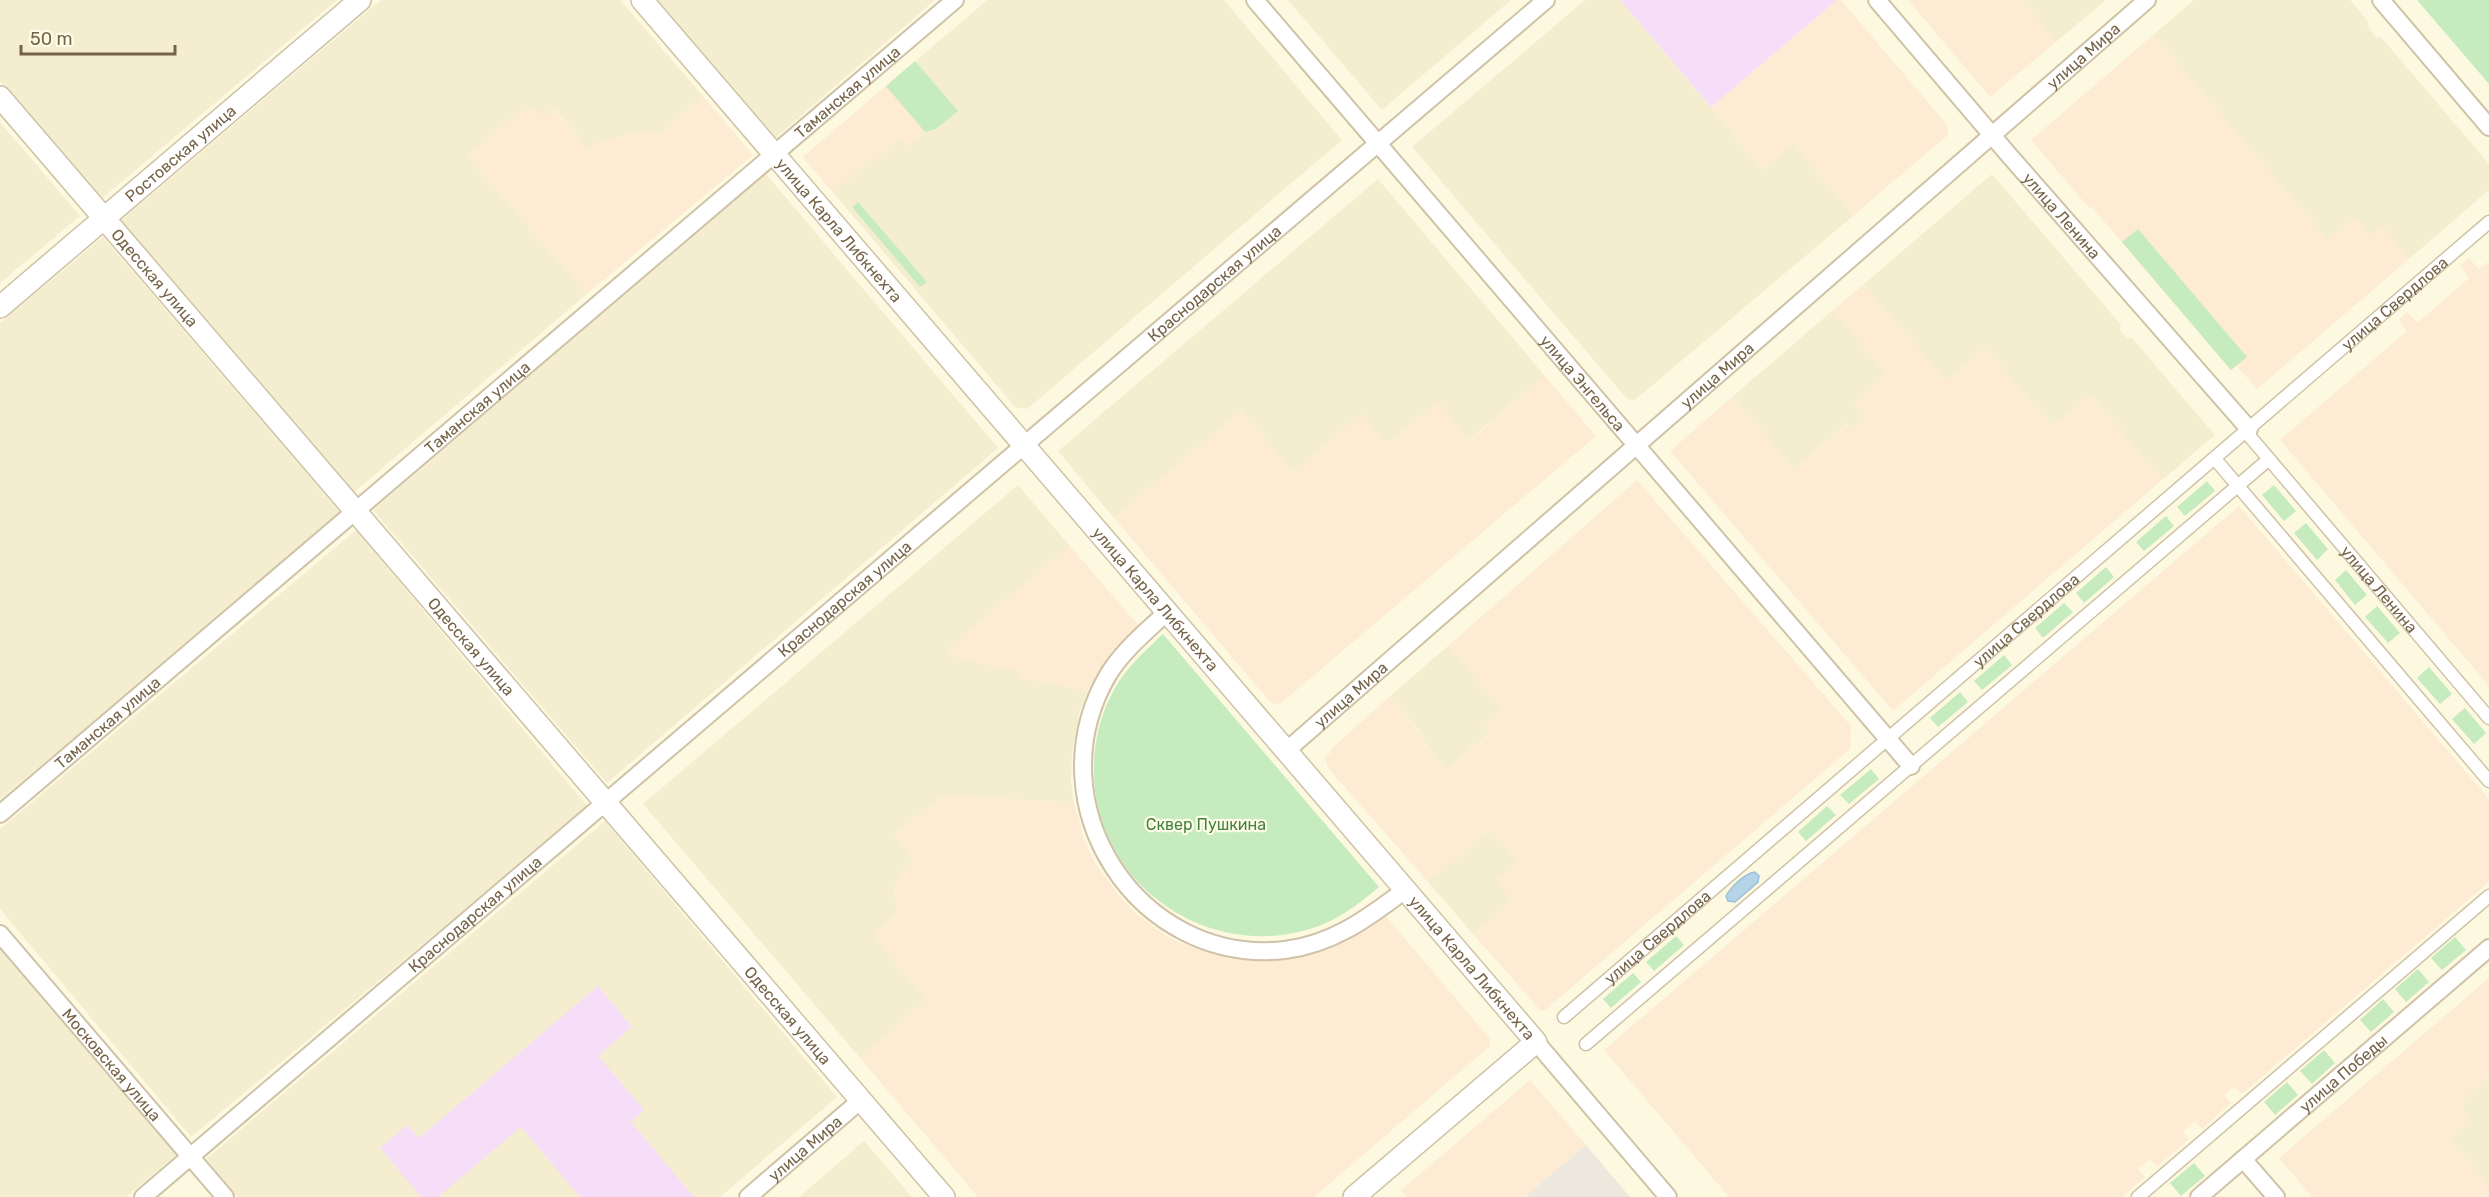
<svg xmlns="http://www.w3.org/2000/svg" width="2489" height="1197" font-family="Rubik,sans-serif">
<rect width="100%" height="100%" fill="#fdf9e1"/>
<!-- residential -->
<path fill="#f5edcf" d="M0,0H337L100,200L0,81Z
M381,0H620L703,96L662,133L642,131L598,143L588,149L554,109L543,118L526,114L522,110L468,156L587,294L353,493L119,222Z
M655,0H935L774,139Z
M987,0H1224L1342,140L1027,409L1015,407L803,157Z
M1288,0H1511L1382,110Z
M1585,0H1620L1763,169L1793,143L1854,215L1634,401L1627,399L1412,147Z
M2021,0H2106L2056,42Z
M2194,0H2350L2369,22L2367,26L2377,38L2381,37L2489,164V190L2409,259L2382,227L2371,236L2328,241L2153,35Z
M0,122L80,216L0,283Z
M766,174L998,448L607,783L373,510Z
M1992,174L2121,325L2120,330L2127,338H2132L2215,435L2162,480L2090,395L2052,427L1985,348L1946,381L1863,285Z
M1378,179L1545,376L1469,440L1438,403L1387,444L1361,415L1293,472L1241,411L1114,518L1058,451Z
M103,237L343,516L0,799V323Z
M1833,310L1887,374L1867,418L1854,429L1848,423L1794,469L1732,397Z
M1018,485L1070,546L948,649L956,658L1020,671L1019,676L1088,691L1079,713L1072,751L1071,782L1074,803L943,795L894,835L915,861L902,872L896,883L894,895L899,912L873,935L927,1000L860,1058L643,804Z
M356,530L588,807L191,1137L0,909V829Z
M1448,646L1503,709L1485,726L1490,733L1447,770L1422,741L1425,738L1389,697Z
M605,821L837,1097L720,1197H238L206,1159Z
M1490,829L1518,861L1513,900L1473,934L1428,882Z
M0,950L176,1155L126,1197H0Z
M2489,1076V1186L2449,1139L2470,1120L2461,1109L2467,1095Z
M864,1141L912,1197H799Z"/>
<!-- commercial -->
<path fill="#feebd4" d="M1837,0H1841L1948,126V135L1854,215L1793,143L1763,169L1711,107Z
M1908,0H2021L2056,42L1990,97Z
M2153,35L2328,241L2356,218L2371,235L2382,227L2409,259L2257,389L2237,366L2231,370L2091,206L2089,208L2031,140Z
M886,86L925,132L908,147L901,138L874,161L871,159L832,191L803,157Z
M703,96L753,155L587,294L468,156L522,109L526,113L533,107L543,118L553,109L588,149L598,143L642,131L662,133Z
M2469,258L2479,269L2489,261V686L2280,440L2407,331L2398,320L2407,312L2417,323L2469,278L2460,266Z
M1863,285L1946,381L1985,348L2052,427L2090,395L2162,480L1893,711L1670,451L1732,397L1794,469L1849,423L1855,429L1867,418L1854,402L1887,374L1833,310Z
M1545,376L1596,436L1280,704L1271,703L1114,518L1241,411L1293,472L1361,415L1387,444L1438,403L1470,440Z
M1637,480L1851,726L1850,749L1545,1010L1541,1011L1473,934L1512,900L1496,880L1518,861L1490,829L1428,882L1328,768L1325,757L1331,752L1330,750L1389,697L1425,739L1422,742L1447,770L1490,734L1484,726L1503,709L1448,646Z
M2239,506L2489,799V882L2242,1094L2234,1087L2224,1095L2231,1103L2202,1129L2195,1121L2183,1131L2189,1139L2157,1167L2150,1159L2138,1169L2145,1177L2122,1197H1729L1604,1050Z
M1070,546L1138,625L1112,651L1088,691L1019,677V671L955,658L948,649Z
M943,795L1074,803L1085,842L1095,863L1121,898L1135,913L1165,935L1183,944L1215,955L1251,960L1270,961L1311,954L1348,940L1385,915L1490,1039V1046L1314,1197H978L860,1058L927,1000L873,935L899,913L894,895L896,883L902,871L915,861L894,835Z
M2489,978V1076L2467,1095L2461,1109L2470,1120L2449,1139L2489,1186V1197H2312L2279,1158Z
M1530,1080L1586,1145L1525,1197H1407L1401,1190Z"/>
<!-- industrial -->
<path fill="#ece8dd" d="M1586,1145L1630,1197H1525Z"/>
<!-- education -->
<path fill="#f6def9" d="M1620,0H1837L1711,107Z
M598,986L632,1027L598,1056L644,1110L631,1122L694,1197H580L521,1127L438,1197H421L380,1148L407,1125L419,1138Z"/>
<!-- green -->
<path fill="#c6ebbf" d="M2417,0H2489V84Z
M915,61L958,111L936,129L925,132L886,86Z
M858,202L927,282L920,287L852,207Z
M2138,229L2247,357L2231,370L2122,242Z
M2207,481L2215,491L2185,516L2177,507Z
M2274,485L2296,511L2284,521L2262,495Z
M2166,516L2174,526L2144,551L2136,542Z
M2306,523L2328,549L2317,560L2294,533Z
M2106,567L2114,577L2084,603L2076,593Z
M2346,570L2367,595L2355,605L2335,580Z
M2064,603L2073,612L2043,638L2035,628Z
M2377,606L2400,633L2388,643L2365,617Z
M1163,634L1379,887C1362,901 1346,914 1326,923C1226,966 1108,899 1095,790C1091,755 1097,719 1115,688C1127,667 1145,651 1163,634Z
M2004,655L2012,665L1982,690L1974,681Z
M2429,667L2452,694L2440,704L2417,678Z
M1960,692L1968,702L1938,727L1930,718Z
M2465,708L2486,733L2474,744L2452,719Z
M1871,769L1879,779L1849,804L1840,795Z
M1827,806L1836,815L1806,841L1798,832Z
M1676,936L1684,945L1654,971L1646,962Z
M2455,937L2466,950L2442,970L2431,958Z
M2418,969L2429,982L2406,1002L2395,989Z
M1633,973L1641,982L1611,1008L1603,999Z
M2383,999L2394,1012L2371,1032L2360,1020Z
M2324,1050L2335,1063L2312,1084L2300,1071Z
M2287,1082L2298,1095L2275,1115L2264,1102Z
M2194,1163L2205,1176L2181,1196L2170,1183Z"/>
<!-- water -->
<path fill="#b5d4e7" stroke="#9bc0da" stroke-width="1.5" d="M1755,872L1759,876L1758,882L1735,902L1728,901L1726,896C1731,887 1745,873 1755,872Z"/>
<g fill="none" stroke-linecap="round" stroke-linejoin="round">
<!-- pedestrian casing -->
<g stroke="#cfc2a7" stroke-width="15">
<g id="pedestrian">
<path id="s1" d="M2246,432L2489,718"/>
<path d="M2215,459L2489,781"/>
<path id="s2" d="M1564,1017L2489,222"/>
<path d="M1586,1044L2269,459"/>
<path d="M2138,1197L2489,896"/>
</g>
</g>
<!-- minor casing -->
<g stroke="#cfc2a7" stroke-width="20">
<g id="minor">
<path id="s3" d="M1255,0L1911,766"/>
<path id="s4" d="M1877,0L2008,154L2249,429"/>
<path d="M2381,0L2489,127"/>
<path d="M1167,612C1146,632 1123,650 1108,675C1033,803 1137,966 1285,950C1333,944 1368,918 1405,890"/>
<path id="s5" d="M1286,751L2147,0"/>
<path id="s6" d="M0,814L955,0"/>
<path id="s7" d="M0,934L225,1197"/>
<path d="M1536,1042L1668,1197"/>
<path d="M2243,1159L2276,1197"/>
<path id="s8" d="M143,1197L1546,0"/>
<path id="s9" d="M748,1197L861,1100"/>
<path id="s10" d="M2199,1197L2489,948"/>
</g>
</g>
<!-- tertiary casing -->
<g stroke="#cfc2a7" stroke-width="24">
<g id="tertiary">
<path id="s11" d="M642,0L1536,1042L1354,1197"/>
<path id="s12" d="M0,97L944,1197"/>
<path id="s13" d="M0,307L360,0"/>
</g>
</g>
<!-- pedestrian -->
<use href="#pedestrian" stroke="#fff" stroke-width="12"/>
<!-- minor -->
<use href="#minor" stroke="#fff" stroke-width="16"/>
<!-- tertiary -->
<use href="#tertiary" stroke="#fff" stroke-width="21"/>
</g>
<g text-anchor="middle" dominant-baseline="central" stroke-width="4.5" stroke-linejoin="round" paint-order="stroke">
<!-- street labels -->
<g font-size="16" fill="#756347" stroke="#fffce8">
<text stroke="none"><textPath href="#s5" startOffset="1058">улица Мира</textPath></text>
<text stroke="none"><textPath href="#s6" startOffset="1113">Таманская улица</textPath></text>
<text stroke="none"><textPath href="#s13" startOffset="237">Ростовская улица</textPath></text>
<text stroke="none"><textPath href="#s4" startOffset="284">улица Ленина</textPath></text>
<text stroke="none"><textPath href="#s11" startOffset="303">улица Карла Либкнехта</textPath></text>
<text stroke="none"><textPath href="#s12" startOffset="238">Одесская улица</textPath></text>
<text stroke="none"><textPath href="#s8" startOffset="1408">Краснодарская улица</textPath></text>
<text stroke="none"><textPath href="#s2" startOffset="1095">улица Свердлова</textPath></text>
<text stroke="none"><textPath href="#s5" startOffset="572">улица Мира</textPath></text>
<text stroke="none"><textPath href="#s3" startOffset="504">улица Энгельса</textPath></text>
<text stroke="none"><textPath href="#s6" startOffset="627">Таманская улица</textPath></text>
<text stroke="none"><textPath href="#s1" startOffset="206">улица Ленина</textPath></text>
<text stroke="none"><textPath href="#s11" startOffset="789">улица Карла Либкнехта</textPath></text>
<text stroke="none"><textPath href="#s8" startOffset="922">Краснодарская улица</textPath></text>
<text stroke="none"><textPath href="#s2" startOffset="609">улица Свердлова</textPath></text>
<text stroke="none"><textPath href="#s12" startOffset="724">Одесская улица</textPath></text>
<text stroke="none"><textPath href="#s5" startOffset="86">улица Мира</textPath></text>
<text stroke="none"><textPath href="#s6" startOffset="141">Таманская улица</textPath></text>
<text stroke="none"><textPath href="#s8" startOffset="436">Краснодарская улица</textPath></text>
<text stroke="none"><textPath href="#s2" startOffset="123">улица Свердлова</textPath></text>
<text stroke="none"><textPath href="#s11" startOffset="1275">улица Карла Либкнехта</textPath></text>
<text stroke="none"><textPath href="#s12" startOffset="1210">Одесская улица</textPath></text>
<text stroke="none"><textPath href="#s7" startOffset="172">Московская улица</textPath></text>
<text stroke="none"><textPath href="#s10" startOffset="190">улица Победы</textPath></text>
<text stroke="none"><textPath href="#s9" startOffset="75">улица Мира</textPath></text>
</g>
<!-- park labels -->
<g font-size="16" fill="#438240" stroke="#fffce8">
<text x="1206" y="824">Сквер Пушкина</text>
</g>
</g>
<!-- scale -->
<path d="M21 45v9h154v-9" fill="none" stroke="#756347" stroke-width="3"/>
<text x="30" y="45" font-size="18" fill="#756347" stroke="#fffce8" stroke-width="4.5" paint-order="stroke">50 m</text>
</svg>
